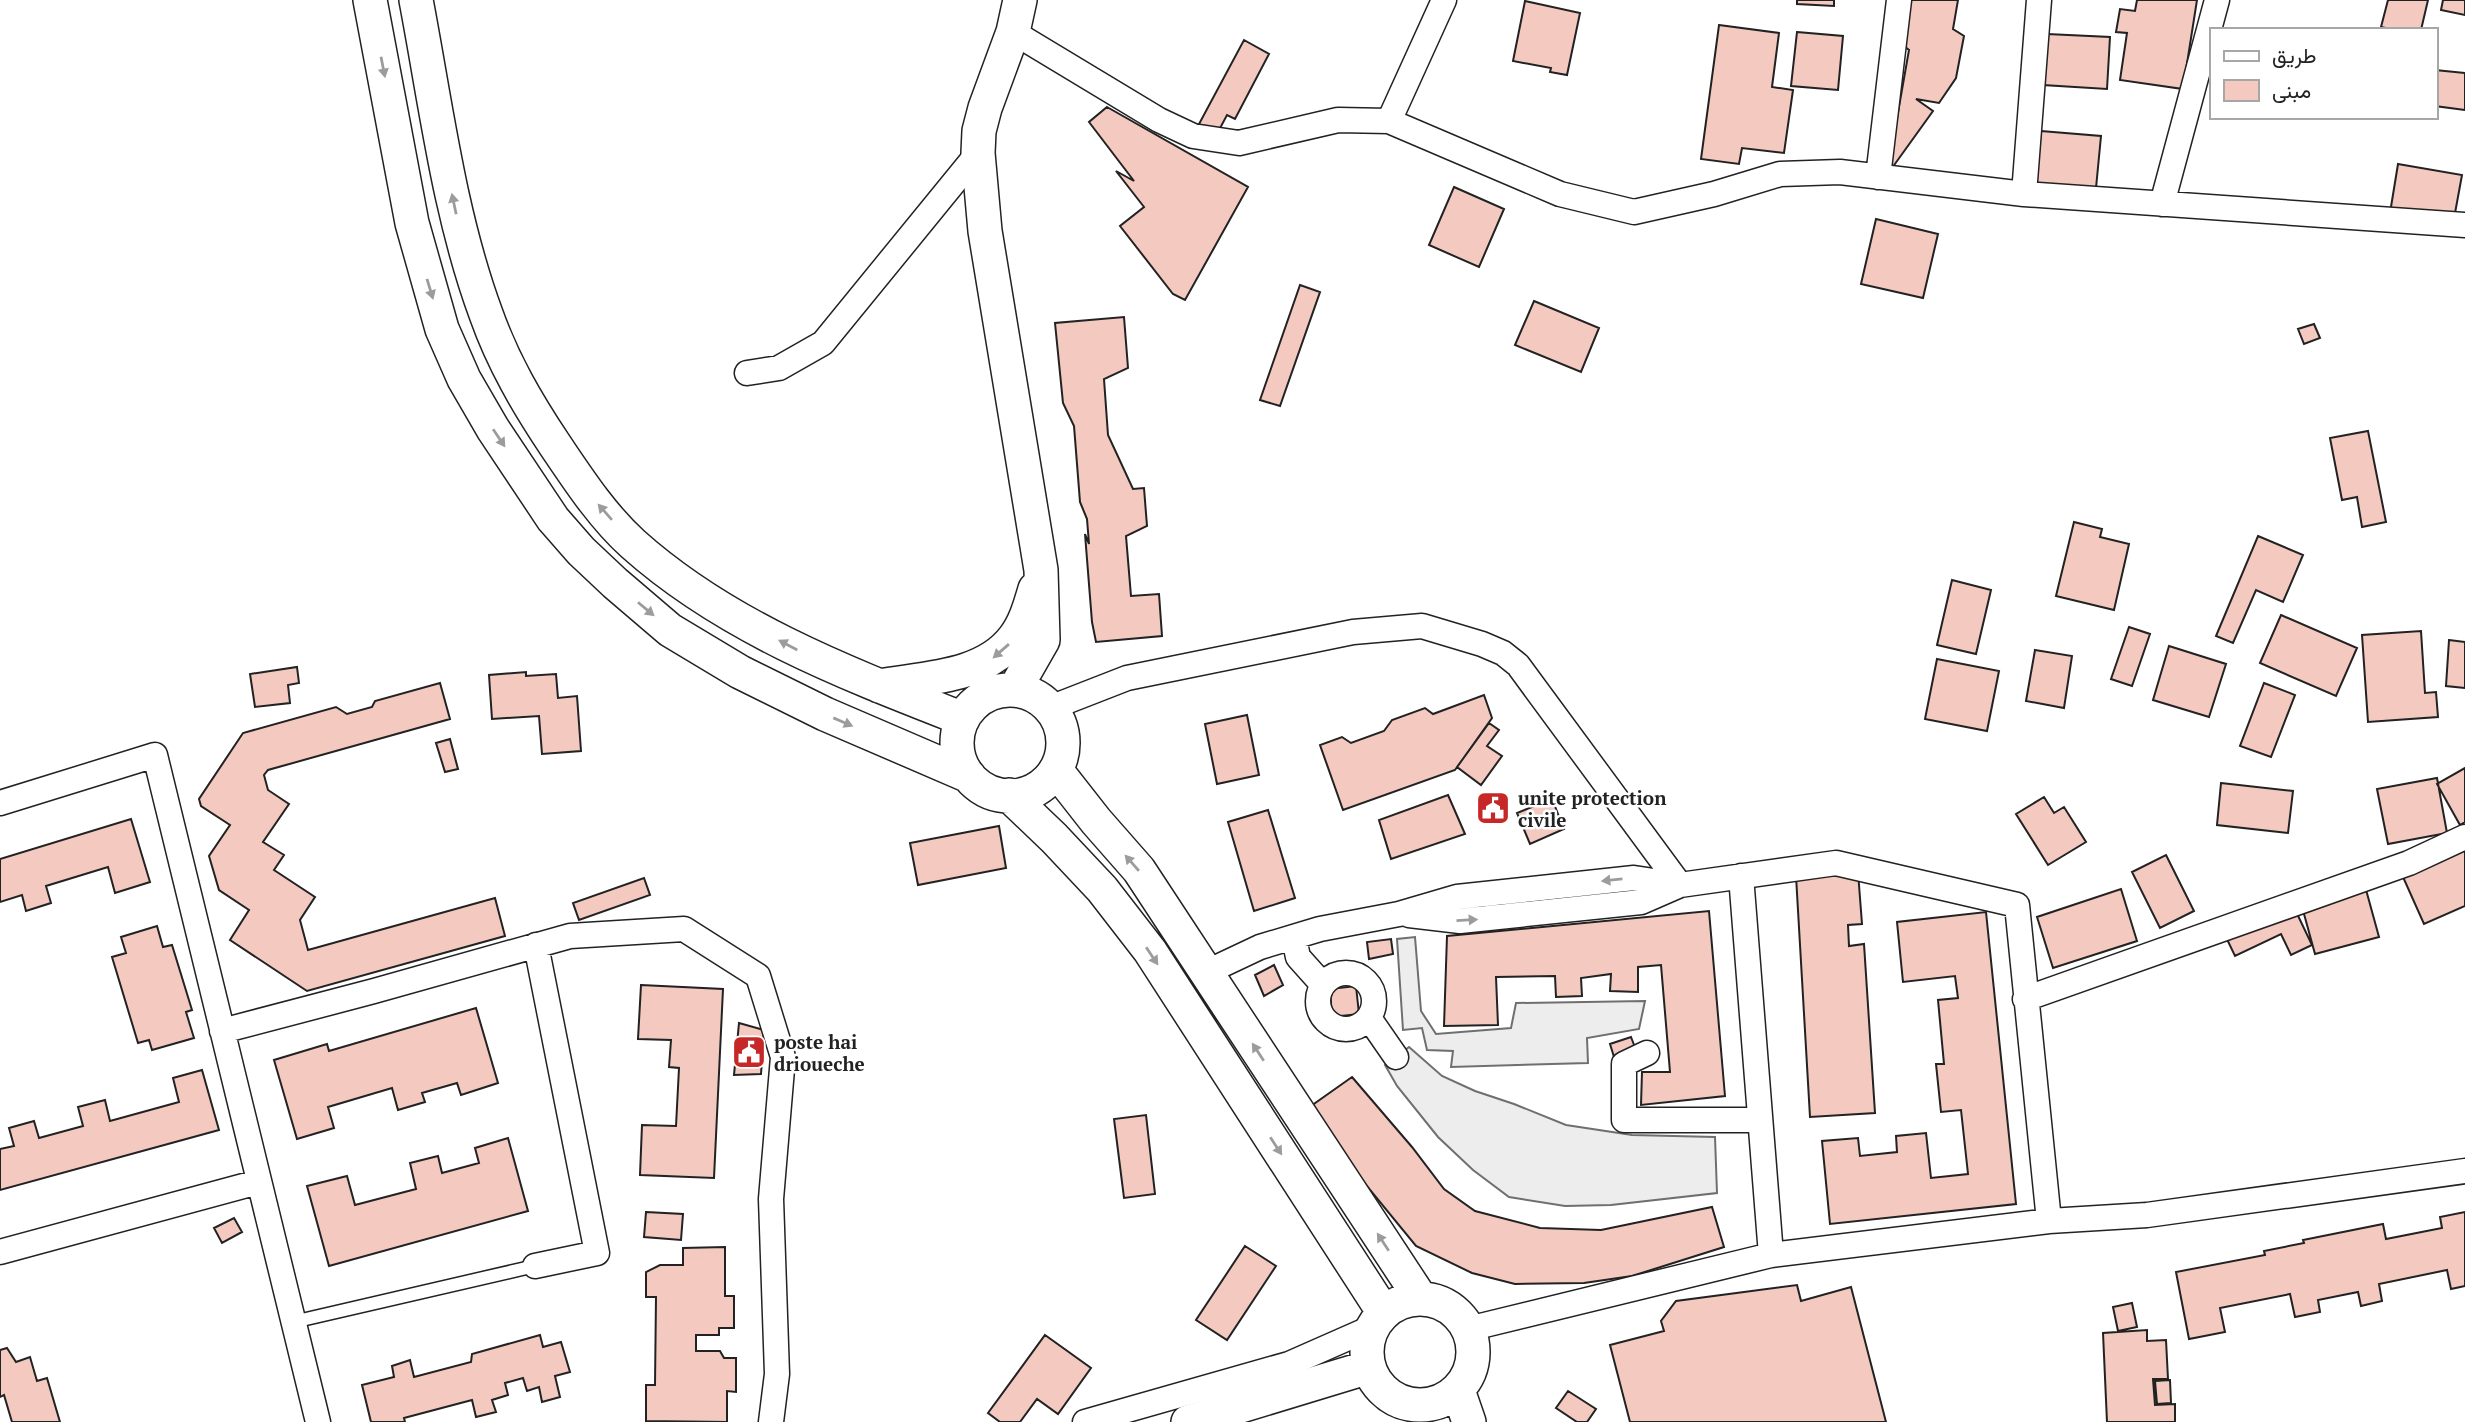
<svg xmlns="http://www.w3.org/2000/svg" width="2465" height="1422" font-family="'PT Serif',Vazirmatn,serif">
<rect width="100%" height="100%" fill="#fff"/>
<!-- parking -->
<path fill="#ededed" stroke="#6f6f6f" stroke-width="2" d="M1415,937L1421,1011L1436,1034L1511,1028L1516,1003L1645,1001L1639,1029L1587,1038L1588,1063L1451,1067L1453,1051L1427,1050L1422,1028L1403,1030L1397,939Z
M1409,1047L1442,1076L1475,1091L1514,1104L1566,1125L1632,1135L1715,1137L1717,1193L1611,1205L1565,1206L1509,1197L1473,1170L1438,1137L1397,1086L1385,1065Z"/>
<!-- building -->
<path fill="#f3c9c0" stroke="#222" stroke-width="2" d="M1797,0H1834V6L1797,4Z
M1907,0H1958L1953,29L1964,36L1956,78L1939,103L1916,99L1933,111L1887,175L1909,50L1900,43Z
M2137,0H2197L2183,89L2120,80L2127,33L2116,32L2120,9L2135,11Z
M2388,0H2428L2421,30H2395L2381,27Z
M2443,0H2465V15L2441,10Z
M1525,1L1580,13L1567,75L1550,72L1551,68L1513,61Z
M1719,25L1779,33L1772,87L1793,90L1784,153L1742,148L1739,164L1701,159Z
M1797,32L1843,36L1838,90L1791,86Z
M2047,34L2110,37L2107,89L2043,85Z
M1244,40L1269,54L1235,119L1227,115L1217,134L1199,124Z
M2435,70L2465,73V110L2435,106Z
M1107,107L1248,187L1185,300L1173,294L1120,226L1144,207L1116,171L1134,181L1089,122Z
M2041,131L2101,136L2096,188L2036,187Z
M2398,164L2462,175L2453,224L2390,213Z
M1454,187L1504,209L1479,267L1429,245Z
M1876,219L1938,234L1923,298L1861,284Z
M1300,285L1320,292L1280,406L1260,400Z
M1534,301L1599,328L1581,372L1515,345Z
M1124,317L1128,368L1104,379L1108,435L1133,489L1144,488L1147,526L1126,536L1131,596L1159,594L1162,636L1096,642L1092,622L1085,534L1089,544L1087,519L1080,502L1074,426L1063,403L1055,323Z
M2314,324L2320,338L2304,344L2298,329Z
M2368,431L2386,522L2362,527L2357,497L2342,500L2330,438Z
M2074,522L2102,529L2100,537L2129,544L2114,610L2056,596Z
M2258,536L2303,555L2283,602L2256,590L2233,643L2216,636Z
M1952,580L1991,590L1976,654L1937,645Z
M2281,615L2357,648L2336,696L2260,663Z
M2129,627L2150,634L2132,686L2111,679Z
M2421,631L2425,693L2436,692L2438,717L2368,722L2362,635Z
M2449,640L2465,642V688L2446,686Z
M2169,646L2226,664L2209,717L2153,700Z
M2035,650L2072,656L2064,708L2026,701Z
M1937,659L1999,671L1987,731L1925,719Z
M297,667L299,683L288,685L290,703L255,707L250,674Z
M526,672V676L556,674L558,698L577,696L581,751L542,754L539,716L492,719L489,675Z
M440,683L450,719L268,770L264,775L268,790L289,804L263,842L284,855L274,870L315,897L300,920L308,950L495,898L505,936L307,991L230,940L249,910L219,890L209,856L230,825L201,806L199,799L243,733L336,707L347,714L372,707L375,701Z
M2264,683L2295,695L2271,757L2240,746Z
M1484,695L1492,718L1455,770L1343,810L1320,745L1342,737L1351,743L1384,731L1392,720L1425,708L1433,714Z
M1247,715L1259,775L1217,784L1205,724Z
M1489,723L1499,730L1487,746L1502,756L1481,785L1457,767Z
M450,739L458,769L445,772L436,743Z
M2465,768V822L2460,825L2437,784Z
M2437,778L2447,833L2388,844L2377,789Z
M2221,783L2293,791L2288,833L2217,825Z
M1448,795L1465,834L1391,859L1379,820Z
M2044,797L2054,813L2064,807L2086,842L2048,865L2016,814Z
M1552,799L1564,829L1530,844L1517,813Z
M1268,810L1295,898L1254,911L1228,822Z
M131,819L150,882L115,893L108,867L46,886L51,903L26,911L22,895L0,902V859Z
M999,826L1006,868L918,885L910,843Z
M2465,850V906L2424,924L2403,877Z
M2166,855L2194,911L2160,928L2132,872Z
M1858,872L1862,924L1848,925L1849,946L1864,944L1875,1113L1810,1117L1796,876Z
M644,878L650,895L579,920L573,903Z
M2365,886L2379,937L2315,954L2301,903Z
M2121,889L2137,941L2053,968L2037,917Z
M2291,901L2312,945L2291,955L2281,934L2235,956L2224,933Z
M1709,911L1725,1096L1641,1105L1642,1072H1670L1661,965L1638,967V992L1610,991L1611,974L1581,978L1582,996L1556,997L1555,976L1496,977L1498,1025L1444,1026L1447,936Z
M1986,912L2016,1204L1830,1224L1822,1141L1858,1138L1860,1156L1897,1152L1896,1136L1926,1133L1931,1178L1968,1174L1961,1110L1941,1112L1936,1064H1944L1938,1000L1958,998L1955,976L1903,982L1897,922Z
M157,926L163,947L172,945L192,1010L186,1012L194,1038L152,1050L149,1040L138,1043L112,957L126,953L121,937Z
M1391,939L1393,954L1369,959L1367,942Z
M1274,965L1283,985L1264,996L1255,975Z
M641,985L723,989L714,1178L640,1175L642,1125L676,1126L679,1068L669,1067L671,1040L638,1039Z
M1356,986L1359,1014L1332,1017L1330,989Z
M476,1008L498,1083L461,1095L457,1083L422,1093L425,1102L398,1110L392,1088L328,1107L334,1128L297,1139L274,1060L327,1044L329,1051Z
M739,1023L764,1030L761,1074L734,1075Z
M1631,1037L1636,1050L1614,1057L1610,1044Z
M202,1070L219,1130L0,1190V1149L14,1146L9,1128L34,1121L39,1138L83,1126L78,1107L105,1100L110,1121L179,1102L173,1078Z
M1352,1077L1412,1147L1444,1189L1475,1211L1540,1228L1601,1230L1712,1207L1724,1247L1632,1276L1584,1283L1515,1284L1472,1273L1416,1246L1343,1157L1311,1106Z
M1146,1115L1155,1194L1124,1198L1114,1119Z
M508,1138L528,1211L329,1266L307,1186L347,1176L355,1205L416,1189L410,1163L438,1156L442,1173L479,1163L475,1148Z
M646,1212L683,1214L681,1240L644,1237Z
M2465,1212V1286L2451,1289L2447,1270L2379,1284L2382,1301L2361,1306L2358,1292L2318,1300L2320,1312L2295,1317L2290,1294L2220,1308L2225,1332L2189,1339L2176,1272L2265,1255L2264,1251L2304,1243L2303,1240L2383,1224L2386,1239L2442,1228L2440,1217Z
M234,1218L242,1232L222,1243L214,1228Z
M1245,1246L1276,1266L1227,1340L1196,1320Z
M725,1247V1296H734V1328H719V1335H696V1351H720L724,1358H736V1392L727,1391V1422L646,1421V1385H655L656,1297H646V1272L660,1265H683V1248Z
M1797,1285L1801,1301L1851,1287L1886,1422H1630L1610,1345L1664,1331L1661,1321L1676,1301Z
M2132,1303L2137,1327L2118,1331L2113,1307Z
M2147,1330V1341L2166,1340L2168,1379H2153L2155,1405L2175,1404V1422H2107L2103,1333Z
M540,1335L543,1347L561,1342L570,1372L555,1376L560,1397L542,1402L539,1387L527,1391L523,1378L505,1383L508,1395L492,1400L496,1412L476,1417L472,1400L404,1418L405,1422H371L362,1385L394,1377L392,1366L410,1360L414,1377L471,1362L472,1354Z
M1045,1335L1091,1368L1058,1414L1037,1399L1020,1422H1000L988,1413Z
M7,1348L16,1362L30,1357L37,1381L47,1378L60,1422H12L4,1395L0,1397V1350Z
M2170,1380L2171,1403L2157,1404L2155,1381Z
M1568,1391L1596,1409L1587,1422H1577L1556,1408Z"/>
<g fill="none" stroke-linecap="round" stroke-linejoin="round">
<!-- lane casing -->
<g stroke="#222" stroke-width="15">
<path id="lane" d="M293,1322L535,1266"/>
</g>
<!-- street casing -->
<g stroke="#222" stroke-width="27">
<path id="street" d="M1013,32L1159,120L1193,136L1239,143L1338,120L1389,121L1560,194L1634,212L1714,194L1780,174L1840,172L2024,194L2465,225
M1389,121L1444,0
M1878,177L1899,0
M2024,194L2039,0
M2162,204L2217,0
M747,373L779,368L823,343L978,153
M1050,708L1127,678L1353,632L1422,626L1482,644L1503,653L1518,665L1680,885
M0,803L155,755L318,1422
M1741,876L1771,1255
M1409,915L1460,921L1641,902L1680,885
M1294,938L1298,957L1323,985
M1207,972L1260,947L1320,929L1399,914L1457,897L1634,878L1680,885L1836,863L2017,905L2049,1221
M1318 1001a28 28 0 1 1 56 0a28 28 0 1 1-56 0Z
M2025,999L2409,863L2465,837
M1369,1018L1396,1057
M222,1031L374,991L570,936L684,929L758,976L783,1057L771,1199L777,1374L771,1422
M1647,1053L1624,1064V1120H1760
M0,1252L258,1182
M535,1266L597,1253L536,945
M1468,1329L1771,1255L2049,1221L2147,1215L2465,1171
M1085,1422L1289,1364L1373,1327"/>
</g>
<!-- secondary casing -->
<g stroke="#222" stroke-width="36">
<path id="secondary" d="M370,0L412,223L442,329L464,379L493,429L553,519L581,551L615,583L670,630L740,672L825,714L969,776
M416,0C436,105 449,214 486,314C503,362 527,403 555,445C578,479 602,516 633,544C727,628 848,674 963,719
M879,686C923,678 984,678 1014,638C1025,624 1030,606 1035,589
M1015,689L1043,640L1041,570L985,231L978,153L979,131L985,108L1013,32L1020,0
M957 743a53 53 0 1 1 106 0a53 53 0 1 1-106 0Z
M1056,770L1096,821L1139,870L1421,1299
M1009,795L1054,838L1102,889L1150,951L1384,1313
M1367 1352a53 53 0 1 1 106 0a53 53 0 1 1-106 0Z
M1458,1390L1469,1422
M1188,1422L1369,1367"/>
</g>
<!-- lane -->
<use href="#lane" stroke="#fff" stroke-width="12"/>
<!-- street -->
<use href="#street" stroke="#fff" stroke-width="24"/>
<!-- secondary -->
<use href="#secondary" stroke="#fff" stroke-width="33"/>
</g>
<!-- one-way arrows -->
<defs><path id="oneway-solid" d="M-6-.8H1V-3.2L6.5 0L1 3.2V.8H-6Z" transform="scale(1.75)"/></defs>
<g fill="#9c9c9c">
<use href="#oneway-solid" transform="translate(383 67) rotate(79)"/>
<use href="#oneway-solid" transform="translate(454 204) rotate(-102)"/>
<use href="#oneway-solid" transform="translate(430 289) rotate(73)"/>
<use href="#oneway-solid" transform="translate(499 438) rotate(56)"/>
<use href="#oneway-solid" transform="translate(605 512) rotate(-131)"/>
<use href="#oneway-solid" transform="translate(646 609) rotate(40)"/>
<use href="#oneway-solid" transform="translate(788 645) rotate(-152)"/>
<use href="#oneway-solid" transform="translate(1001 651) rotate(139)"/>
<use href="#oneway-solid" transform="translate(843 722) rotate(23)"/>
<use href="#oneway-solid" transform="translate(1132 863) rotate(-131)"/>
<use href="#oneway-solid" transform="translate(1612 880) rotate(174)"/>
<use href="#oneway-solid" transform="translate(1467 920) rotate(-3)"/>
<use href="#oneway-solid" transform="translate(1152 956) rotate(56)"/>
<use href="#oneway-solid" transform="translate(1258 1052) rotate(-123)"/>
<use href="#oneway-solid" transform="translate(1276 1146) rotate(57)"/>
<use href="#oneway-solid" transform="translate(1383 1242) rotate(-123)"/>
</g>
<!-- icons -->
<defs>
<g id="civic-square" transform="scale(1.75)"><rect x="-9" y="-9" width="18" height="18" rx="4" fill="#c62828" stroke="#fff"/><path d="M-.6-6.5H3V-4.5H.6V-3L4-1V1h2V6H-6V1h2V-1L-.6-3ZM-1.2 2.5V6h2.4V2.5Z" fill="#fff"/></g>
</defs>
<g fill-rule="evenodd">
<use href="#civic-square" x="1493" y="808"/>
<use href="#civic-square" x="749" y="1052"/>
</g>
<g text-anchor="middle" dominant-baseline="central" stroke-width="5" stroke-linejoin="round" paint-order="stroke">
<!-- poi labels -->
<g font-size="19" font-weight="bold" fill="#222" stroke="#fff" text-anchor="start">
<text x="1518" y="797">unite protection<tspan x="1518" dy="22">civile</tspan></text>
<text x="774" y="1041">poste hai<tspan x="774" dy="22">drioueche</tspan></text>
</g>
</g>
<!-- legend -->
<rect x="2210" y="28" width="228" height="91" fill="#ffffff" stroke="#a7a7a7" stroke-width="2"/>
<rect x="2224" y="51" width="35" height="10" fill="#ffffff" stroke="#a7a7a7" stroke-width="2"/>
<text x="2272" y="63" font-size="21" fill="#222222">طريق</text>
<rect x="2224" y="80" width="35" height="21" fill="#f3c9c0" stroke="#a7a7a7" stroke-width="2"/>
<text x="2272" y="98" font-size="21" fill="#222222">مبنى</text>
</svg>
